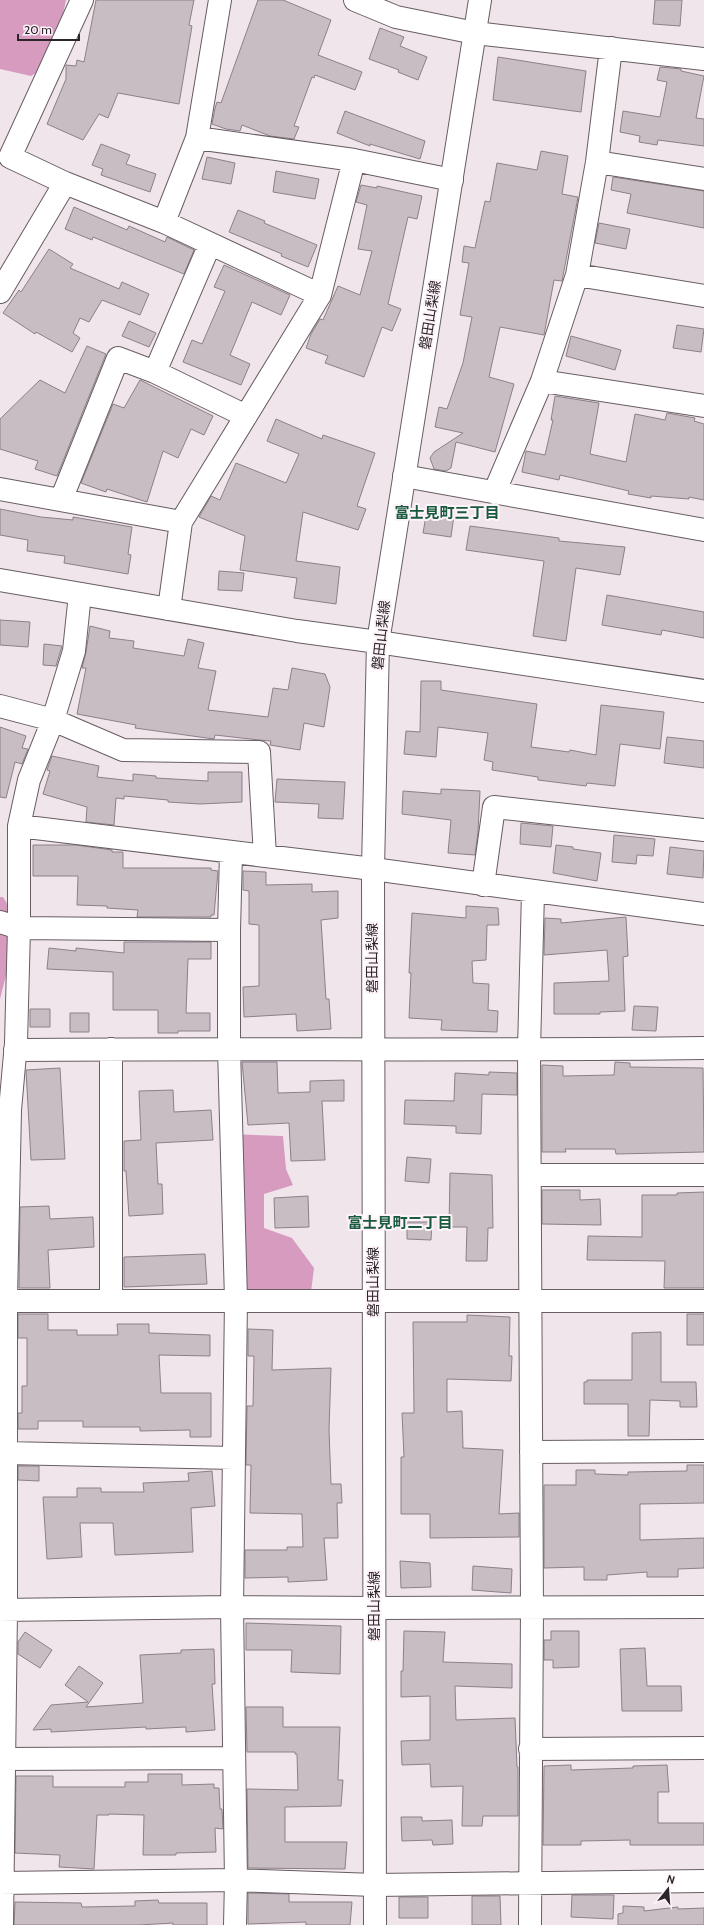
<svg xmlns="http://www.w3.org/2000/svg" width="704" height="1925" font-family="Cabin,'Noto Sans JP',sans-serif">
<rect width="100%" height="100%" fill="#f1e5ec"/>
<!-- forest -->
<path fill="#d79bc0" d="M0,0H66L53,63L31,76L0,69Z
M0,897H3L14,915L11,956L0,999Z
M231,1134L283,1136L286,1169L293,1185L264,1194V1228L292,1238L314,1268L311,1292L236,1296Z"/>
<!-- building -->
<path fill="#c9bdc4" stroke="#8c8188" d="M96,0H194L189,25L192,26L179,104L118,93L108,118L99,114L83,140L47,124L66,79V65L76,66L77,60L84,62Z
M258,0H283L331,20L318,55L362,72L355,90L315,75L314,78L312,77L294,126L299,127L294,139L270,136L242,125L240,131L226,129L212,124L215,108L217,102L221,103Z
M655,0H682L680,26L653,24Z
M380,28L404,37L400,46L427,57L418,80L398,72L399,70L369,59Z
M498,57L586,71L581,112L493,100Z
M660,67L681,69V71L704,76L696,118L704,119V146L658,140L657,145L639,142L640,136L620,132L623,111L660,117L667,82L657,80Z
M345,111L425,141L420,159L370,144V146L337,133Z
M101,144L130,155L126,164L156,174L150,192L101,175L103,169L92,165Z
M541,151L568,156L562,194L578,197L562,281L554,280L544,335L500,327L489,377L514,384L495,452L456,442L451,468L446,471L434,469L430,458L434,452L463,433L435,427L439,407L447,409L463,363L472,317L460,315L469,263L462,262L464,246L475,248L485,201L490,202L497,163L537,170Z
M207,157L235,163L231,184L202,179Z
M276,171L319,179L315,199L273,192Z
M613,177L704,191V228L627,213L631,194L611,190Z
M361,185L377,188V186L422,196L417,219L408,217L388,304L401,309L392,331L382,327L364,377L325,363L328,356L306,348L311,334L320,319L323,320L338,286L360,295L372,251L358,249L367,205L356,202Z
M74,207L127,230L129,226L165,242L167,237L194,250L184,274L93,237L92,240L65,229Z
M238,210L265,221L264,223L317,245L308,267L281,256L282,254L229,232Z
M599,223L630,229L626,249L595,243Z
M49,249L73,264L70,268L119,289L122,282L149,294L140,315L102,300L89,322L80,318L73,333L80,338L72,352L36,332L35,334L3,313L19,290L21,292Z
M224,265L290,295L281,315L252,302L230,355L250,364L241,385L183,362L192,340L202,344L225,291L214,287Z
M129,321L156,333L149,347L122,336Z
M677,325L704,329L701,352L673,348Z
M571,336L621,350L615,370L566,356Z
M87,346L106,354L57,476L35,469L38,461L0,449V419L40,380L65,393Z
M140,380L213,416L204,435L191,429L178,458L163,451L147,502L107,489L106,492L81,483L113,404L124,408Z
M555,396L599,403L590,454L626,462L635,414L665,420L667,413L695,418L694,421L704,424V500L689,497V499L651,496V498L628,494L629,491L560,475L559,480L522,472L526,451L545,455L553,420H551Z
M276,419L322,439L323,435L375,453L357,506L366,509L358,530L303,512L296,561L340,567L336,604L294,598L297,578L240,570L245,536L199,517L211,496L220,500L236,463L286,483L299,454L267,441Z
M0,509L41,517L73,520V517L132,527L128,554L131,555L128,574L64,563L65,556L27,551L28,540L0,535Z
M427,510L454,515L451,537L423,533Z
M470,526L559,538V541L625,547L620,575L576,568L566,641L533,636L544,561L466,550Z
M219,571L244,573L242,591L218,590Z
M607,595L704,612V638L662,630L661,635L602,625Z
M0,620L30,622L28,647L0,645Z
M90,626L110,631L109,638L134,641L133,648L184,656L188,639L204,643L198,668L216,671L208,710L268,717L273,688L288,690L292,668L325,674L330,687L324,727L304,723L300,750L270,745L271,741L259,740L215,735L214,739L135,728L136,725L77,714L86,668H82L86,652Z
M44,644L62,646L56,666L43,665Z
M421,681H441V690L537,704L531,747L569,752L570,750L596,755L601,705L664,712L660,749L620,744L615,786L587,783L586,786L538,780V777L492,770L493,762L484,760L488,733L438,727L436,757L404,754L406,731L420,732Z
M0,727L26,736L22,748L28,749L22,764L15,762L6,798L0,797Z
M667,737L704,741V768L664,763Z
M52,756L99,766L97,777L133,781V774L156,776V778L208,781V772H242V802L200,804L168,802V800L124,796V799L116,798L114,825L86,822L87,807L43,794L50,771L47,770Z
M277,779L345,782L343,819L318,818L319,804L275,802Z
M441,789L480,791L478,832L475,855L448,853L451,820L402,814L403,791L441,794Z
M521,823L553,826L551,847L520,844Z
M614,835L655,839L653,856L637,855L636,864L612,862Z
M33,845H76L112,850V852H123V868H211V870L218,871L214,915H211V917H137L138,910L107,908V906L77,905L78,876H33Z
M556,845L573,847V849L601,853L597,881L553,873Z
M670,847L704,851L703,878L667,874Z
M243,871L266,872V885L312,884V892L338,891V918L321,920L326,999H329L331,1029L297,1031L296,1014L244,1017L243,987L259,986V925L249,924V891L243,890Z
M466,906L498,908L499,925H487L486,960L472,961L473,983L489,984L488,1010L498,1011L497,1032L441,1030L442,1020L409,1018L411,973H409L412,913L466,918Z
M626,917L628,956L623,957L625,1011L600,1012V1014H554V983L609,981L607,950L544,955L545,918L561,919V923Z
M124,942H211V959H188L186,1013H210V1031H178V1033H158V1010H113V972L47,969L49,948L76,951V948L124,953Z
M634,1006L658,1007L656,1031L632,1030Z
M30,1009H50V1027H30Z
M70,1013H89V1032H70Z
M242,1062H277L278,1093L310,1092V1081L344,1080V1101H322L325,1160L291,1161L289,1123L248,1125Z
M615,1062L630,1063V1067L703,1068L704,1152L616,1154L615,1149H565L566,1152H542V1065L563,1066V1076L614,1075Z
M60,1068L65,1159L31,1160L26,1070Z
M489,1072L517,1073V1095L482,1094L481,1134L456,1133V1126L404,1124L405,1100L454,1101L455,1073L489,1075Z
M173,1090L174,1112L211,1110L213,1140L156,1143L158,1184H162L163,1214L129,1216L126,1171H124V1141L141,1140L139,1091Z
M407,1157L431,1159L429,1183L405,1181Z
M450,1173L492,1175L493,1228H488L487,1261H466L467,1227H449Z
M542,1190H580V1200L600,1199L601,1225L542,1224Z
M704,1192V1288H664L665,1261L587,1260L588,1236L642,1237V1195H677V1193Z
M308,1196L309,1227L275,1228L274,1198Z
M49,1206L50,1219L93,1217L94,1247L48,1250L50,1288H19L20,1207Z
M407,1222H432L431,1240L407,1239Z
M205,1254L207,1284L124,1287V1257Z
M18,1314H48V1330H77V1335H118L117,1324H149V1333L210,1335V1356L159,1355L161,1393H211V1437H190V1430L140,1431V1427H83V1421H38V1429H18V1413H22V1386H27V1338H18Z
M687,1314H704V1345H687Z
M467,1315L510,1317L509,1356H512L511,1381L447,1379V1412L462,1411L463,1448L503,1450L499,1514L519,1513V1537L430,1538V1514H401V1457H404L402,1413H414L413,1322H467Z
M248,1329L273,1330L272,1370L331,1368L329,1430L331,1484H341L342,1503H337L338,1538H324L327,1580L288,1582V1577L245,1578V1550H287V1547H303L302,1514L250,1513L251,1465H246L247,1406H253L254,1356H248Z
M661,1332V1382H696L697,1407H680V1401L650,1400L649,1436H628V1404H584V1382H587V1380H632V1333Z
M687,1465H704V1503L640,1504V1540L704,1538V1568L678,1569V1577H647V1572L607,1575V1580H584V1567L544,1568V1485H576V1470H595V1474L628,1475V1472L687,1471Z
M18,1466H39V1481L18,1480Z
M212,1471L215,1506L191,1508L193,1552L115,1555L113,1523H80L82,1557L47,1559L43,1497H77V1488H101V1492H144L143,1483L189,1481L188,1473Z
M400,1561L430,1563L431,1587L401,1588Z
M473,1566L512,1569L511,1593L472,1590Z
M246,1623L341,1626L340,1674L291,1672L292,1650H246Z
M404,1631L445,1632L443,1662L512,1664V1688L455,1686L456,1720L515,1718L517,1767H518V1816H483L482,1826H462L463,1786L431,1787L430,1764L402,1765L401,1741L430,1740V1696L401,1697V1671H403Z
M551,1631H579V1667L553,1668V1660H544V1640H551Z
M25,1632L52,1650L40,1668L18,1654V1642Z
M645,1648L647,1686H681L682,1711H622L620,1649Z
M214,1649L215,1684H212L215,1730L186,1732V1727L146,1729V1727L51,1732V1729L33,1730L51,1705L88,1702L65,1685L79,1666L103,1683L86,1707L143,1703L140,1655L181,1653V1650Z
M246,1707H283V1727H340L338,1780H343L341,1806L285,1807V1842H347L345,1869L248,1868L247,1789L298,1790L297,1754H295V1752H247Z
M571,1765V1770L633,1768V1766L667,1765L669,1792H658V1823H704V1845H630V1840L581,1841V1845H543L544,1766Z
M148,1774H182V1785L214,1784V1788H219L220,1809H222L223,1829L215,1828L216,1852L176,1853V1855H143L144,1815L109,1814V1815H97L94,1869L59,1867L60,1855L15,1853L16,1776H53V1787H125V1782H148Z
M401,1817H422V1821L452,1820L453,1844L433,1845L432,1840L402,1841Z
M248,1893L289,1894V1902H352L350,1925H306V1922L248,1924Z
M572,1895H614L613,1919L571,1917Z
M472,1896H500L501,1925H472Z
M399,1897H428V1918H399Z
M158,1900L159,1903H207V1925H173V1923L139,1925H14L15,1902L81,1903L82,1907L135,1906V1901Z
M623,1906L644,1907V1911L678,1907V1909L704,1908V1925H618V1914L623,1913Z"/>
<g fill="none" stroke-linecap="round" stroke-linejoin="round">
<!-- street casing -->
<g stroke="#675d63" stroke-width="24">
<path id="street" d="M355,0L396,17L475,33L704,59
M197,138L354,160
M597,162L704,179
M65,183L10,157L82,0
M164,222L197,138L220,0
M210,244L155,372L246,416
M577,275L704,296
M0,292L65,183L164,222L320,295
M542,381L704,406
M404,476L704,530
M0,489L181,522
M494,493L542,381L577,275L597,162L611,48
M61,500L118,358L155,372
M169,609L181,522L320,295L354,160L452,180
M0,706L53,720L123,750L259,752L265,856
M19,826L373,869L704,914
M231,853L229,930V1048L236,1300L232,1607L236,1880L235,1925
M483,885L494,807L704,830
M0,922L19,928L229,930
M111,1049V1301
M15,1050C245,1048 474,1051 704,1048
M531,1175H704
M0,1298L8,1301H704
M531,1452L704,1451
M6,1453L234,1458
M0,1610L232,1607L374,1608L704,1607
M530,1749L704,1748
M0,1759L234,1758
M0,1883L236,1880L375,1885L704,1881
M2,1925L6,1610V1299L10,1110L16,1043L19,928V826L29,780L53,720L74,651L80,594
M530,1925L532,1608L529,1050L533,892"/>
</g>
<!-- secondary casing -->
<g stroke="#675d63" stroke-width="24">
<path id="secondary" d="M0,580L297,631L378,642L704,691
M375,1925L373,869L378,642L480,0"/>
</g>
<!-- street -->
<use href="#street" stroke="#fff" stroke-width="22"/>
<!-- secondary -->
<use href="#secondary" stroke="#fff" stroke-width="22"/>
</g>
<g text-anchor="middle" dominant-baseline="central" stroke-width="4" stroke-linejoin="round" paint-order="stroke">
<!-- street labels -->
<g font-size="14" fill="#2a2528" stroke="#fef3f9">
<text transform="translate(430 315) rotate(-81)">磐田山梨線</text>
<text transform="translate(381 635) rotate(-84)">磐田山梨線</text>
<text transform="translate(372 958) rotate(-90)">磐田山梨線</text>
<text transform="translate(373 1282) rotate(-90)">磐田山梨線</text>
<text transform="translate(374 1606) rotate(-90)">磐田山梨線</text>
</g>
<!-- neighbourhood labels -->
<g font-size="15" font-weight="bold" fill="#185a3e" stroke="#fef3f9">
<text x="447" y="513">富士見町三丁目</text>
<text x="400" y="1223">富士見町二丁目</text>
</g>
</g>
<!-- north arrow -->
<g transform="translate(668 1889) rotate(17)" stroke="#fef3f9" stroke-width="3" paint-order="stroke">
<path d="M0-3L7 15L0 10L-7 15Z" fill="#2a2528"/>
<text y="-6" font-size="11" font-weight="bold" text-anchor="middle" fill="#2a2528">N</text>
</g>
<!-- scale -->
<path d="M18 34v6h61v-6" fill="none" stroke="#2a2528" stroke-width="2"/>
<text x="24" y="34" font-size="12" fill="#2a2528" stroke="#fef3f9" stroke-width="3" paint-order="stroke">20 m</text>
</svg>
